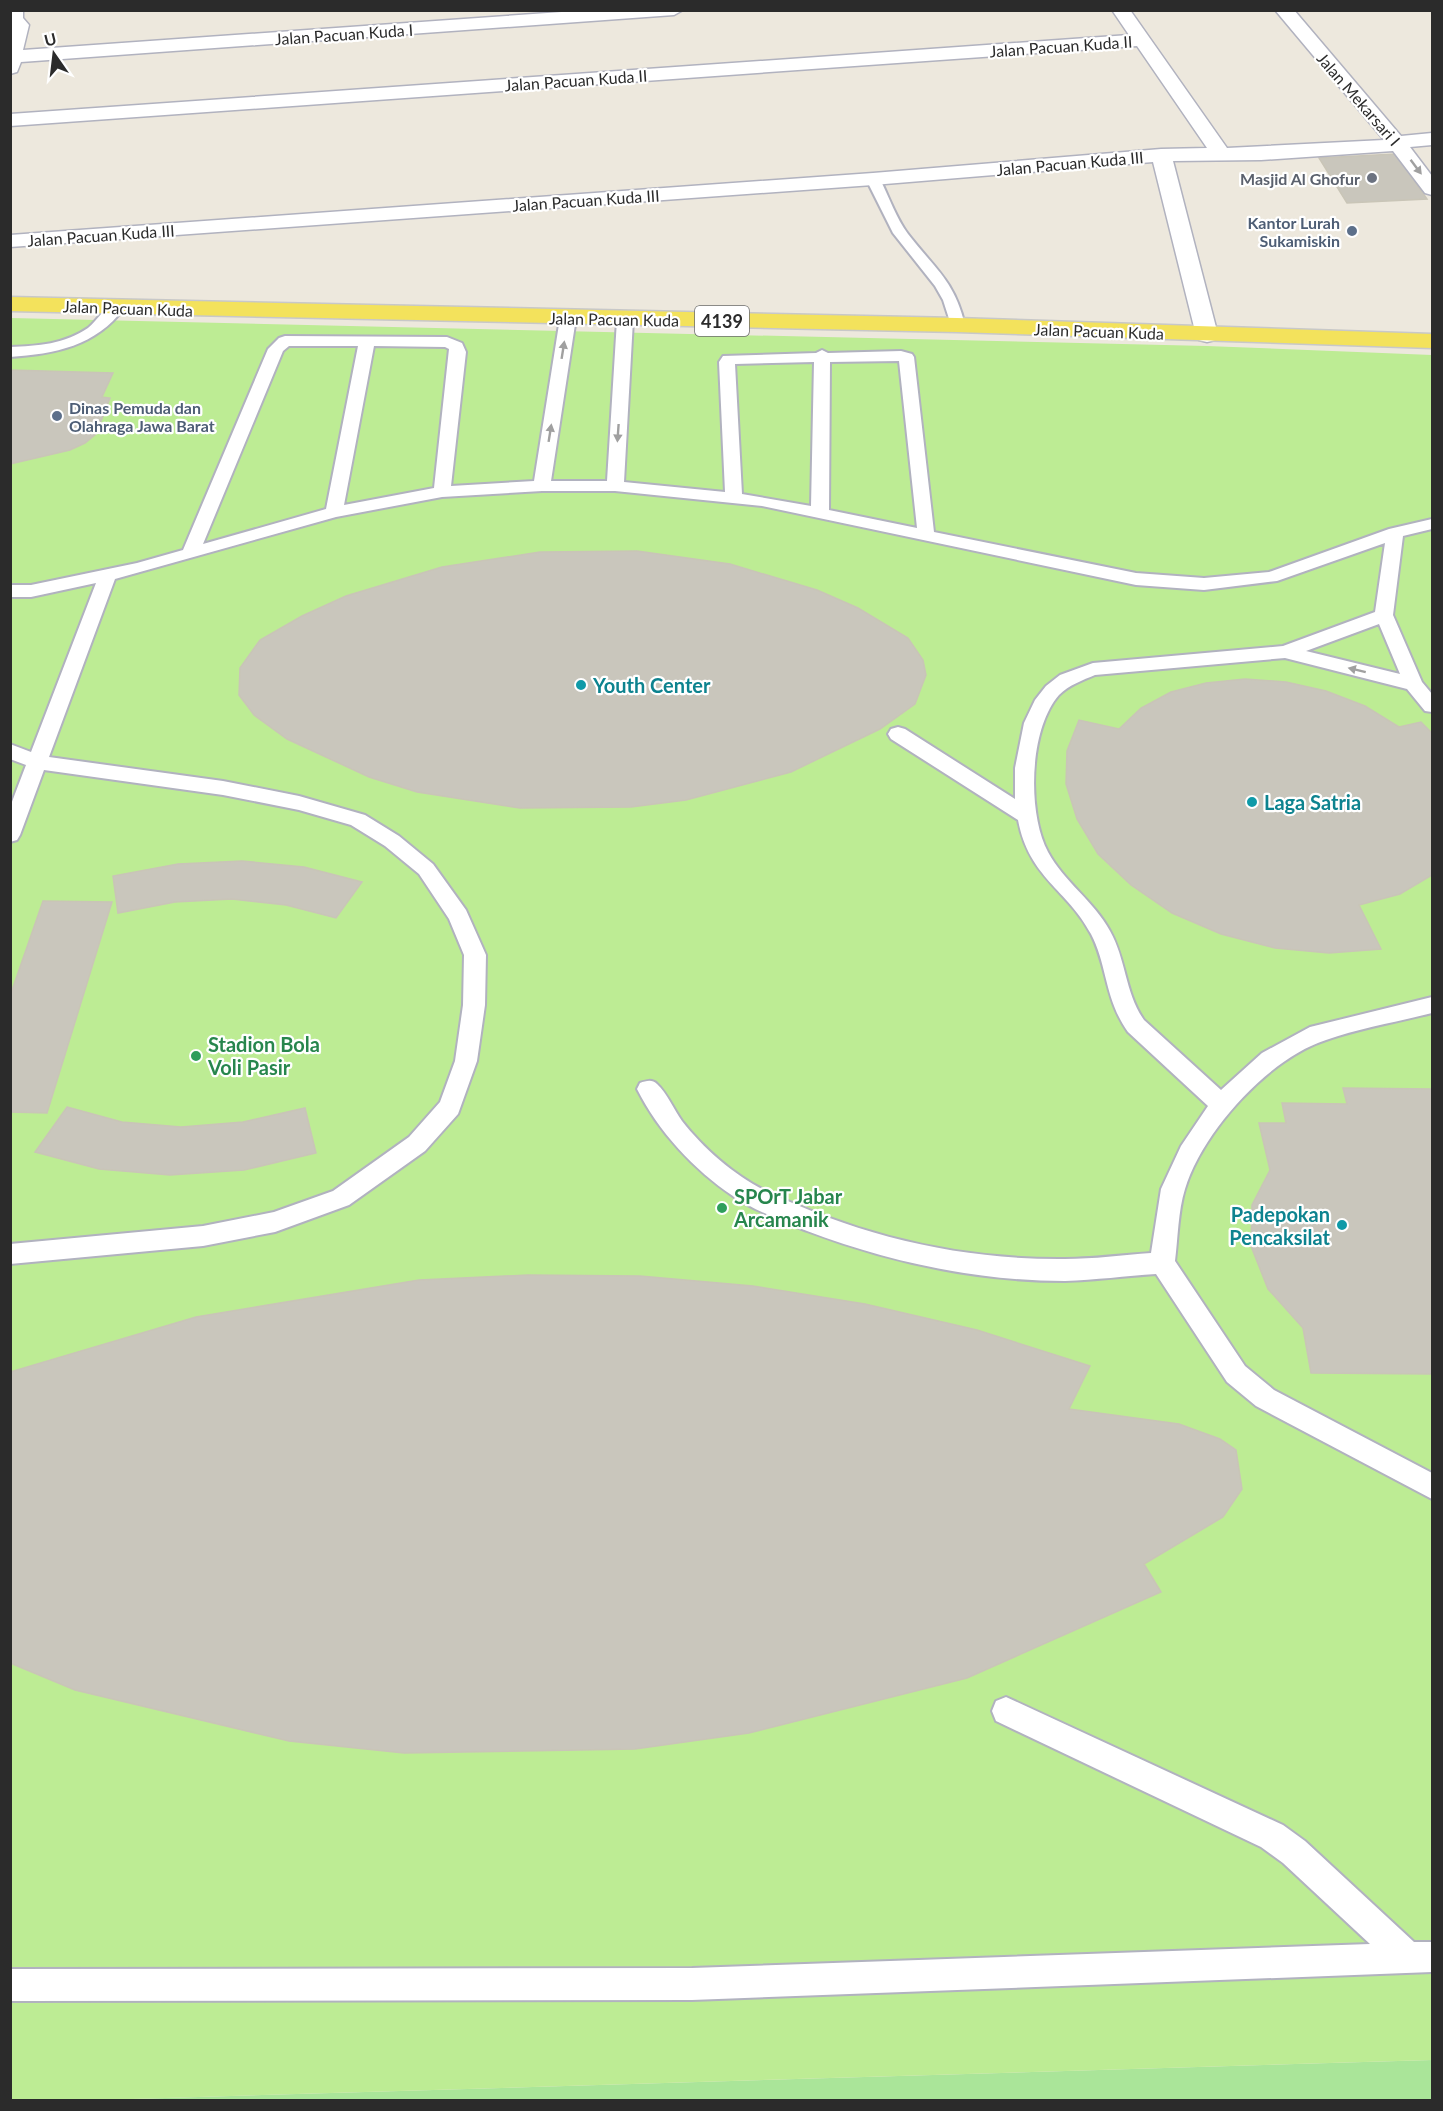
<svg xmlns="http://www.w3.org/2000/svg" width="1443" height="2111" font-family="Lato,sans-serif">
<rect width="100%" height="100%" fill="#ede8dd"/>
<!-- green -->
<path fill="#aae599" d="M1432,2060V2100H99Z"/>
<!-- pitch -->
<path fill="#bdec94" d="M11,318L1207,346L1432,355V2060L99,2100H11Z"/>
<!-- building -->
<path fill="#c9c6bc" stroke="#c9c5b7" stroke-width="1.5" d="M1396,154L1427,199L1347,203L1319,158Z
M10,370L113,373L102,397L110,398L96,434L85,443L70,450L10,464Z
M637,551L730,564L817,590L858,608L908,638L923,660L926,675L915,704L880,729L791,772L686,800L631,807L520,808L417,792L369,777L287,739L254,715L239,695L240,668L260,640L302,616L346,596L442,567L540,552Z
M1245,679L1286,682L1326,691L1365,706L1399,727L1421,722L1432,733V875L1400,894L1359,905L1381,949L1329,953L1275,948L1221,934L1172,913L1131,885L1098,854L1077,819L1066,784L1067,751L1079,720L1119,729L1141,708L1171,692L1206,683Z
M242,861L304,867L362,882L336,918L286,905L232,899L175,902L118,913L113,876L178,864Z
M43,901L112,902L47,1113L10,1112V996Z
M1343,1088L1432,1089V1374L1311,1373L1303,1328L1268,1289L1251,1246L1252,1205L1270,1170L1259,1123H1286L1282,1103L1347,1104Z
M67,1107L122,1122L181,1127L243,1122L305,1108L316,1153L244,1170L170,1175L99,1169L35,1152Z
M528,1275L640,1276L753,1286L865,1304L977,1330L1090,1366L1069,1409L1179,1424L1220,1439L1236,1450L1242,1489L1223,1517L1144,1564L1161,1592L967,1678L749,1733L635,1749L404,1753L289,1741L75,1690L10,1663V1372L196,1317L419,1280Z"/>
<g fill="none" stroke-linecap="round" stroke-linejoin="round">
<!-- lane casing -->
<g stroke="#b1b2bf" stroke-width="4">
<path id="lane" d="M873,175L880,179C889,197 896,218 908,234C935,269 954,280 965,325L962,328H952L943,300L935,286L893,233L866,179Z
M116,303L121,305L124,308C96,346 55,354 10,357V347C38,346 65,344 88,328C97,321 105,306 116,303Z
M568,313L576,318L551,481H607L617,320L625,315L633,320L624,482L725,492L719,362L723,356L816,353L822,350L828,353L901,351L912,354L914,357L934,532L1136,573L1204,578L1269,572L1389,529L1432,519V529L1403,536L1393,615L1422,682L1432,694V712L1425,711L1407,689L1285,658L1095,675C1083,680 1069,685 1059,695C1029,729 1027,813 1048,852C1064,882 1094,901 1110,931C1126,959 1125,993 1144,1020L1221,1090L1262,1053L1310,1027L1432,997V1013C1397,1022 1360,1028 1326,1040C1269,1058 1202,1132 1185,1189C1178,1211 1178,1238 1175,1261L1245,1366L1274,1390L1432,1473V1499L1256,1406L1227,1382L1156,1274C1126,1276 1095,1280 1065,1281C977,1281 889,1262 807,1231C783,1221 755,1211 733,1196C694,1170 658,1131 637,1089L640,1083C646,1081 652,1079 657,1084C667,1093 674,1110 682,1121C703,1148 735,1176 766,1191C859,1236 961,1260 1065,1259C1094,1259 1123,1255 1151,1253L1161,1189L1181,1146L1208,1106L1128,1032C1104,998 1108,967 1091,934C1067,889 1029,878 1018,820L891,739L888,734L891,729L898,727L905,729L1015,799V768L1024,723L1035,700L1046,686L1060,675L1093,663L1283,646L1375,612L1385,543L1277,581L1204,590L1136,585L762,506L615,491H542L442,497L336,517L115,579L49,757L223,781L299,796L365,815L399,836L433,864L466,910L486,955L485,1005L477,1061L458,1114L425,1151L349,1205L275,1232L203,1246L10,1264V1244L203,1226L274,1212L333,1191L409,1137L440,1102L455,1061L463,1005L464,955L449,919L419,874L385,846L351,825L299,810L223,795L44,770L20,835L17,840L10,842V807L26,765L10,759V744L31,752L96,583L31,597H10V585H31L137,563L183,550L268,349L279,338L285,336L447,337L462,343L466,352L451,486L534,481L560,318ZM289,346H358L326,509L203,544L283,351ZM374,346L445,347L449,349L434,488L344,505ZM899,361L917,528L829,510L830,362ZM814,362L811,506L742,494L735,364ZM1379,624L1400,674L1306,651Z
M1006,1697L1283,1825L1305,1841L1414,1942H1432V1972L692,2000L10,2001V1969L692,1968L1370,1944L1283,1863L1261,1847L996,1721L992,1711L996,1701Z"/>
</g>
<!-- street casing -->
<g stroke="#b1b2bf" stroke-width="3">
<path id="street" d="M10,10H23V18L29,25L23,50L590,10H683L674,15L21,62L17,72L10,74Z
M1112,10H1130L1227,148L1384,140L1275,10H1294L1401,136L1432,133V145L1410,147L1432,176V195L1425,193L1393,151L1261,160L1173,161L1218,335L1215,340L1207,342L1199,340L1196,335L1153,162L873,185L10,247V235L873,173L1161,149L1207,148L1137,46L10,126V114L1129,35Z"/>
</g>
<!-- primary casing -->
<g stroke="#c8c8c8" stroke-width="3">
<path id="primary" d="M10,297L957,318L1432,334V348L957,332L10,311Z"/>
</g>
<!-- lane -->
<use href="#lane" fill="#fff" fill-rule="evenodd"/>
<!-- street -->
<use href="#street" fill="#fff" fill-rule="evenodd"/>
<!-- primary -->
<use href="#primary" fill="#f3e25c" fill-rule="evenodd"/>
</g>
<!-- one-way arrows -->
<defs><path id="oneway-solid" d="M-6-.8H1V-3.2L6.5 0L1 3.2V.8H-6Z" transform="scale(1.5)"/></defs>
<g fill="#a0a0a0">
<use href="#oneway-solid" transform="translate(1416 167) rotate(53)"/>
<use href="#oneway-solid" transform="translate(563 350) rotate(-81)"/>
<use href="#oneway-solid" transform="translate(550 433) rotate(-81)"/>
<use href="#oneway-solid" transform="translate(618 433) rotate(94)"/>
<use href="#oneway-solid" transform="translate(1357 670) rotate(-166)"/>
</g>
<!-- markers -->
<circle fill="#6b7280" stroke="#fff" stroke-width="2" cx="1372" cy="178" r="6"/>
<g fill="#5c6f8a" stroke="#fff" stroke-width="2">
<circle cx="1352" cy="231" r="6"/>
<circle cx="57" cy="416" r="6"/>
</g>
<g fill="#0f9aa8" stroke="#fff" stroke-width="2">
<circle cx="581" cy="685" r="6"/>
<circle cx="1252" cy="802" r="6"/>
<circle cx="1342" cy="1225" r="6"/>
</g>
<g fill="#2e9e5b" stroke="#fff" stroke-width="2">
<circle cx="196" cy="1056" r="6"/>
<circle cx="722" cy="1208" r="6"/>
</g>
<g text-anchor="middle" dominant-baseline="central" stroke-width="4.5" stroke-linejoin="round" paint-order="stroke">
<!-- far-street labels -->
<g font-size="16" fill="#2b2b2b" stroke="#fff">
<text transform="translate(344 34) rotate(-4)">Jalan Pacuan Kuda I</text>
<text transform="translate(1061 46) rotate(-4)">Jalan Pacuan Kuda II</text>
<text transform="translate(576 80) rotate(-4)">Jalan Pacuan Kuda II</text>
<text transform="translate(1359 99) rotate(49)">Jalan Mekarsari I</text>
<text transform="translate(1070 163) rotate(-5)">Jalan Pacuan Kuda III</text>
<text transform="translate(586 200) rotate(-4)">Jalan Pacuan Kuda III</text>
<text transform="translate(101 235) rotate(-4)">Jalan Pacuan Kuda III</text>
<text transform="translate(128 308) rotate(2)">Jalan Pacuan Kuda</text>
<text transform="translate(614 319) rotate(1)">Jalan Pacuan Kuda</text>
<text transform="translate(1099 331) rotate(2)">Jalan Pacuan Kuda</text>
</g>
<!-- far-worship labels -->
<g font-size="16" font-weight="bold" fill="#5b616d" stroke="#fff" text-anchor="end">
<text x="1360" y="178">Masjid Al Ghofur</text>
</g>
<!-- far-service labels -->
<g font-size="16" font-weight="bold" fill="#4e5e75" stroke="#fff" text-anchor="end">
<text x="1340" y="222">Kantor Lurah<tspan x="1340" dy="18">Sukamiskin</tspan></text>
<text x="69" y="407" text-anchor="start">Dinas Pemuda dan<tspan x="69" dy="18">Olahraga Jawa Barat</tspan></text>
</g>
<!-- shield labels -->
<rect fill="#fff" stroke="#6b6b6b" stroke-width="1.5" x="695" y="306" width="54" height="30" rx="4.5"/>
<g font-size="18" font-weight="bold" fill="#2b2b2b">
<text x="722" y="321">4139</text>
</g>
<!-- culture labels -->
<g font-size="20" font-weight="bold" fill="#0d838f" stroke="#fff" text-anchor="start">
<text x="593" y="685">Youth Center</text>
<text x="1264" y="802">Laga Satria</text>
<text x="1330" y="1214" text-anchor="end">Padepokan<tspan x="1330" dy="23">Pencaksilat</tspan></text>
</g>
<!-- leisure labels -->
<g font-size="20" font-weight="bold" fill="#27864d" stroke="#fff" text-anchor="start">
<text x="208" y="1044">Stadion Bola<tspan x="208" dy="23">Voli Pasir</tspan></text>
<text x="734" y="1196">SPOrT Jabar<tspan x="734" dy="23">Arcamanik</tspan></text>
</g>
</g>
<!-- border -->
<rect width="1443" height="2111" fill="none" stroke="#2b2b2b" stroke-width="24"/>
<!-- north arrow -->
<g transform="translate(54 54) rotate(346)" stroke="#ffffff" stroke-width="4.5" paint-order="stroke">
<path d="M0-4.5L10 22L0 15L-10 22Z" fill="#2b2b2b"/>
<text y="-9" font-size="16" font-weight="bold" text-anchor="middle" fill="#2b2b2b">U</text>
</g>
</svg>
